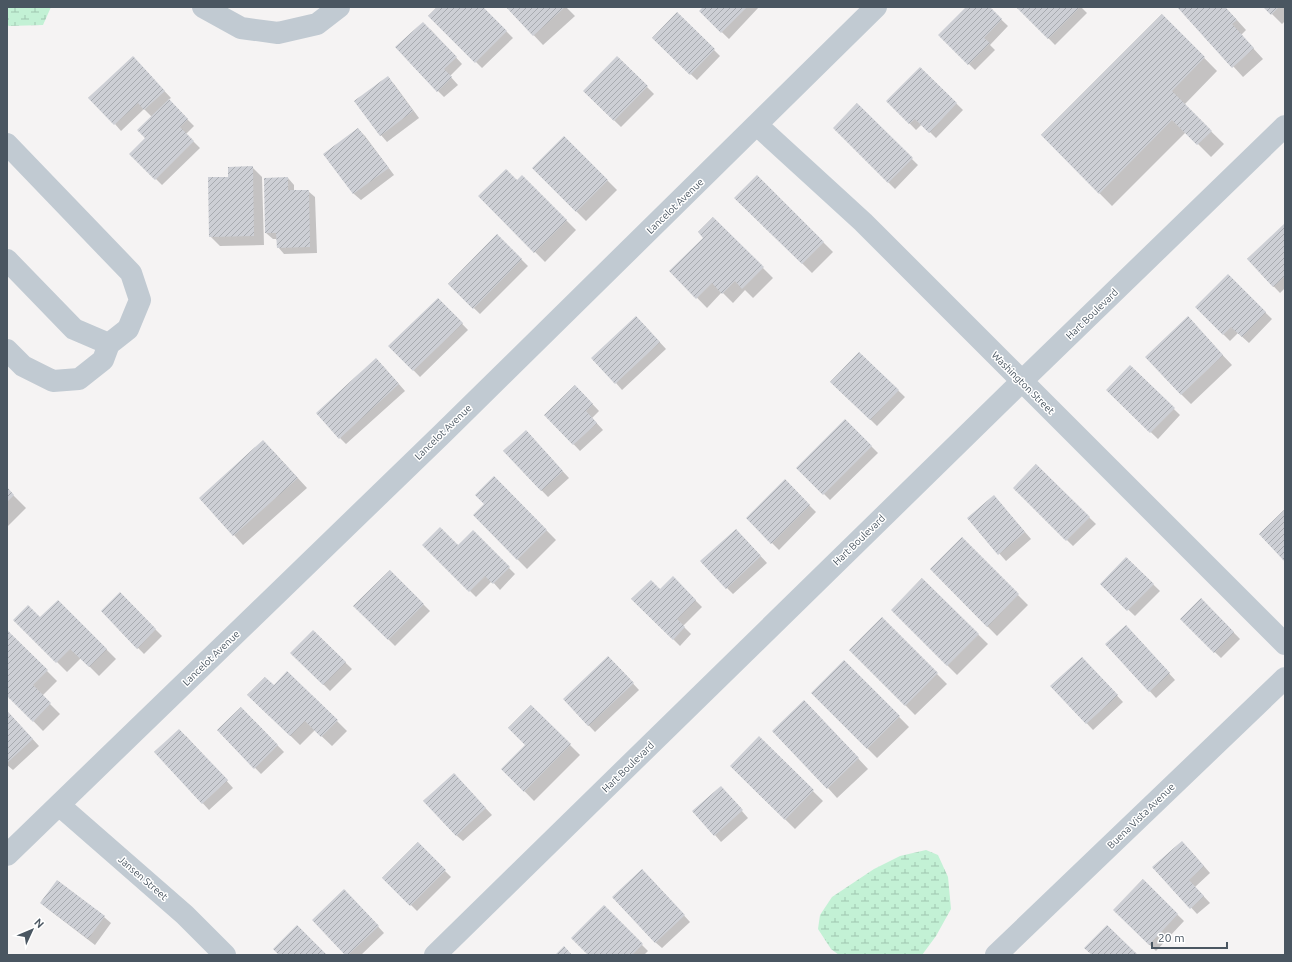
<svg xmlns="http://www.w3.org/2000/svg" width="1292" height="962" font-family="Ubuntu,sans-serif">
<defs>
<pattern id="wetland-marsh" width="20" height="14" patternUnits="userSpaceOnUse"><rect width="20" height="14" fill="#c3f1d5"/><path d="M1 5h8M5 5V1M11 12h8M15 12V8" fill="none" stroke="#a0c6b0"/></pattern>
<pattern id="building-hatch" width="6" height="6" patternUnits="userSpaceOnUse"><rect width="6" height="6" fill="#cdcfd5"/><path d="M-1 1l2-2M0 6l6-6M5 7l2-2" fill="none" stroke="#a8abb0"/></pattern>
</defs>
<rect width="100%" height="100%" fill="#f5f3f3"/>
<!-- wetland -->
<path fill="url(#wetland-marsh)" d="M7,7H51L43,25L9,26L7,25Z
M926,850L938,855L948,877L951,909L936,936L922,955H839L831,949L818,929L820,915L832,897L874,869L900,856Z"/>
<!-- shadow -->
<path fill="#0003" d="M438,7H482L513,38L482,68L430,16Z
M507,7H566L575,16L543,45Z
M704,7H759L729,39L700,11Z
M967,7H988L1008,26L990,45L995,50L975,70L940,35Z
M1018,7H1081L1087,13L1055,45Z
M1179,7H1225L1246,30L1241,35L1263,59L1243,77Z
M1265,7H1285V21L1282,24Z
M677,13L720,56L697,80L653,38Z
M1162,15L1217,71L1184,105L1224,144L1211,157L1186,132L1112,206L1042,135Z
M430,29L462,64L450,76L458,85L444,97L438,91Z
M617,57L654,94L621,127L584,91Z
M139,64L171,98L168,100L194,126L186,134L200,148L162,185L131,154L147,138L152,117L144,109L121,131L115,124Z
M920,68L963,110L936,138L922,124L916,130L888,101Z
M387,78L394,84L419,118L387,142L381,135Z
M857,105L918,165L895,189L834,128Z
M358,129L365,136L394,175L361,200L354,194L325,154Z
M564,137L617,190L586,221L533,168Z
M252,167L262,177L264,245L220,246L210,236L229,178Z
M522,176L576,230L545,262L480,196L517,181Z
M757,176L833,252L812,273L736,198Z
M288,178L294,185V191H308L315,197L317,253L284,254L278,247V239H273L266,233Z
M713,218L773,278L753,298L745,290L733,303L722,292L707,308L671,271L704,238Z
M1285,225V288L1280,293L1248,259Z
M497,235L528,266L480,314L449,284Z
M1228,276L1272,319L1249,343L1238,333L1230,341L1196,307Z
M438,299L468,330L420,377L390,346Z
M643,324L666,349L622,390L616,383Z
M1197,328L1232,365L1191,404L1181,394Z
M859,353L905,397L877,426L832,382Z
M383,366L405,391L346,444L340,438Z
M1130,366L1180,415L1158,439L1107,390Z
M582,393L599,411L592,418L603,430L580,451L546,415Z
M846,421L878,453L830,500L798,468Z
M532,438L569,478L548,497L504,451Z
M273,451L307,488L243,545L234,535Z
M1036,466L1096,524L1073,546L1014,488Z
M494,477L556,540L527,569L474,515L485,504Z
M785,481L816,512L779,550L747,518Z
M7,489L26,508L7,527Z
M1000,503L1031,539L1006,561L968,518Z
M473,532L515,574L500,590L492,581L476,597L424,545L458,546Z
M742,536L767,563L733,594L727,588Z
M962,539L1028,605L997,636L931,569Z
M1126,558L1160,591L1135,616L1101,584Z
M390,571L430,611L395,646L355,606Z
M673,578L702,607L683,626L691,634L680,646L633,599L660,590Z
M922,580L988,644L957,675L892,610Z
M120,594L162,636L144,654L102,611Z
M1201,599L1240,639L1221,658L1181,619Z
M58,601L116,659L99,676L81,658L67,672L15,620L40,618Z
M882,619L947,684L915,715L851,650Z
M7,631L57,681L42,696L60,714L43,731L7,694Z
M313,631L352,669L330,691L292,653Z
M1132,633L1175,680L1156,698L1107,644Z
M1082,658L1123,702L1093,730L1052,686Z
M844,661L909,727L877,758L812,693Z
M615,664L639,690L595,732L564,699Z
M274,686L337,721L347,731L332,746L315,730L300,745L259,705Z
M531,706L580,755L534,801L503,769L527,745Z
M241,708L284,752L261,774L218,730Z
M7,711L39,746L13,770L7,765Z
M814,711L868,769L837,798L828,788Z
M186,736L233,788L209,810L156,752Z
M759,738L823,801L795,829L731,766Z
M460,781L492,815L463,841L456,835Z
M727,794L748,818L721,842L715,835Z
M418,844L451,877L417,911L384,878Z
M1188,848L1210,873L1195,887L1210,903L1197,914L1154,867Z
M649,877L690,922L662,948L655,942Z
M58,881L104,917L111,923L95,945L48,909L41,903Z
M1143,881L1184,921L1156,951L1114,910Z
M351,897L384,933L361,955H346Z
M604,907L648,951L644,955H590Z"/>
<!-- building -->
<path fill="url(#building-hatch)" d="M437,7H483L507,31L475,63L428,16Z
M506,7H565L533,36Z
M703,7H747L721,33L699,11Z
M966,7H990L1002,19L984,38L990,43L968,65L938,35Z
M1016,7H1080L1048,39Z
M1177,7H1225L1237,20L1232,24L1254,48L1232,68Z
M1263,7H1279L1271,15Z
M677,12L715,49L690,75L652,38Z
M1162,14L1205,57L1172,91L1212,131L1197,145L1172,120L1099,194L1041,135Z
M423,22L457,57L444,69L452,77L437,92L395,47Z
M133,56L165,91L144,110L138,103L114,125L88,98Z
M617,56L648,86L614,121L583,91Z
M920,67L957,103L929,133L915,119L909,124L886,101Z
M388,76L413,111L380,136L354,101Z
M169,99L188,119L180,127L194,141L155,180L129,154L145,138L137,130Z
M857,103L913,158L888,183L833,128Z
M358,128L389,168L353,194L323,154Z
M564,136L608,180L576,212L532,168Z
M253,166L254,236L209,237L208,177H228V167Z
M506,169L517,180L522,175L567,220L534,253L478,196Z
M757,175L824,242L802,264L734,198Z
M288,177V190H309L310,247L277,248L276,233H265L264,178Z
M713,217L764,267L742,289L735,281L722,294L712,283L696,299L669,271L703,238L698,232Z
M1285,223V276L1273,287L1247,259Z
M497,234L522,259L473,309L448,284Z
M1228,274L1266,312L1242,337L1231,327L1223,335L1195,307Z
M438,298L463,323L413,371L388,346Z
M636,316L660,342L615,384L591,358Z
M1188,316L1223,355L1181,395L1145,357Z
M859,352L899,390L870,420L830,382Z
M376,358L399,384L339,439L316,413Z
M1130,365L1175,408L1150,433L1106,390Z
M575,385L593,404L586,411L597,423L573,445L544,415Z
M845,419L872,446L823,495L796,468Z
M526,430L563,471L541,491L503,451Z
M263,440L298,478L233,536L199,498Z
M1036,464L1090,517L1066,541L1013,488Z
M494,476L547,530L517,560L473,515L484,504L475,495Z
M785,479L810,505L771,544L746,518Z
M7,487L14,495L7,502Z
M994,495L1025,532L998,555L967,518Z
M1285,509V562L1259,534Z
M440,527L458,545L473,530L510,567L493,584L485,576L469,592L422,545Z
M736,529L761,556L726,589L700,561Z
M962,537L1019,594L987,627L930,569Z
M1126,557L1154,584L1127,611L1100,584Z
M390,570L424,604L388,640L353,606Z
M673,576L696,600L677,619L685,627L673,640L631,599L651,580L660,589Z
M922,578L979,634L947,666L891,610Z
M120,592L156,629L137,649L101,611Z
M1201,598L1234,632L1214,653L1180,619Z
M58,600L107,649L89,667L70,649L56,663L13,620L28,605L40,617Z
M882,617L938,673L905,706L849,650Z
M1126,625L1170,673L1149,692L1105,644Z
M7,630L48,670L33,685L51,703L33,722L7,696Z
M313,630L346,662L323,685L290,653Z
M608,656L634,683L588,726L563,699Z
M1082,657L1118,695L1086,724L1050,686Z
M844,660L900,716L867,749L811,693Z
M287,671L338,720L321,737L305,721L290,736L247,695L265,677L274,685Z
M804,700L859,758L827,789L772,731Z
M531,705L571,744L524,792L501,769L525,745L508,728Z
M241,707L278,745L254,769L217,730Z
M7,711L33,739L7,763Z
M179,729L228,780L202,804L154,752Z
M759,736L814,790L785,820L730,766Z
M454,773L486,808L456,836L423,801Z
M721,786L743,810L714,836L692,811Z
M1182,841L1204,866L1189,880L1204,896L1190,909L1152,867Z
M418,842L446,870L410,906L382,878Z
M642,869L685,915L655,943L612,897Z
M1143,879L1178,914L1149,945L1113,910Z
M57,880L105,916L88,939L40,903Z
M344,889L379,926L348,955H345L312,920Z
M604,905L643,944L632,955H588L571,938Z
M297,925L327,955H279L273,949Z
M1107,925L1138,955H1092L1084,948Z
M564,946L572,955H555Z"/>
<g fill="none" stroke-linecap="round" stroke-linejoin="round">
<!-- minor -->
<path stroke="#c1cad2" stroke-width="22" d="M203,7L241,28L278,33L317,24L339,7
M757,125L863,222L1285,644
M7,144L131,273L140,300L128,329L109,344L103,360L79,379L53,381L23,366L7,350
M7,260L74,329L109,344
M59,805L185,915L225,955
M7,855L442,434L876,7
M435,955L1022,381L1285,126
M996,955L1285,678"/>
</g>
<g text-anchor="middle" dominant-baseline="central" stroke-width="3" stroke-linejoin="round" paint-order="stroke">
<!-- street labels -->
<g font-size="10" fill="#4a5661" stroke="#fff">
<text transform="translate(675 206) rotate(-44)">Lancelot Avenue</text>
<text transform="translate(1092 314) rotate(-44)">Hart Boulevard</text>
<text transform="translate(1023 383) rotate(45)">Washington Street</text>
<text transform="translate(443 432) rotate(-44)">Lancelot Avenue</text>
<text transform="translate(859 540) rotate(-44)">Hart Boulevard</text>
<text transform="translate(211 658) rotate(-44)">Lancelot Avenue</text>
<text transform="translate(628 767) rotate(-44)">Hart Boulevard</text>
<text transform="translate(1141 816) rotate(-44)">Buena Vista Avenue</text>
<text transform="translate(143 878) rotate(41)">Jansen Street</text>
</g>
</g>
<!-- border -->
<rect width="1292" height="962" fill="none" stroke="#4a5661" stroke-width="16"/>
<!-- north arrow -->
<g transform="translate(32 930) rotate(46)" stroke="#ffffff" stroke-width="3" paint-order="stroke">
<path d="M0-3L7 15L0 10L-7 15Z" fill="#4a5661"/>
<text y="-6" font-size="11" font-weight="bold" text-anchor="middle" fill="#4a5661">N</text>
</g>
<!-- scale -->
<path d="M1152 942v6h75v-6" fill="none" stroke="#4a5661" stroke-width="2"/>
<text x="1158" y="942" font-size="12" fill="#4a5661" stroke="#ffffff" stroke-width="3" paint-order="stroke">20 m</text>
</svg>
